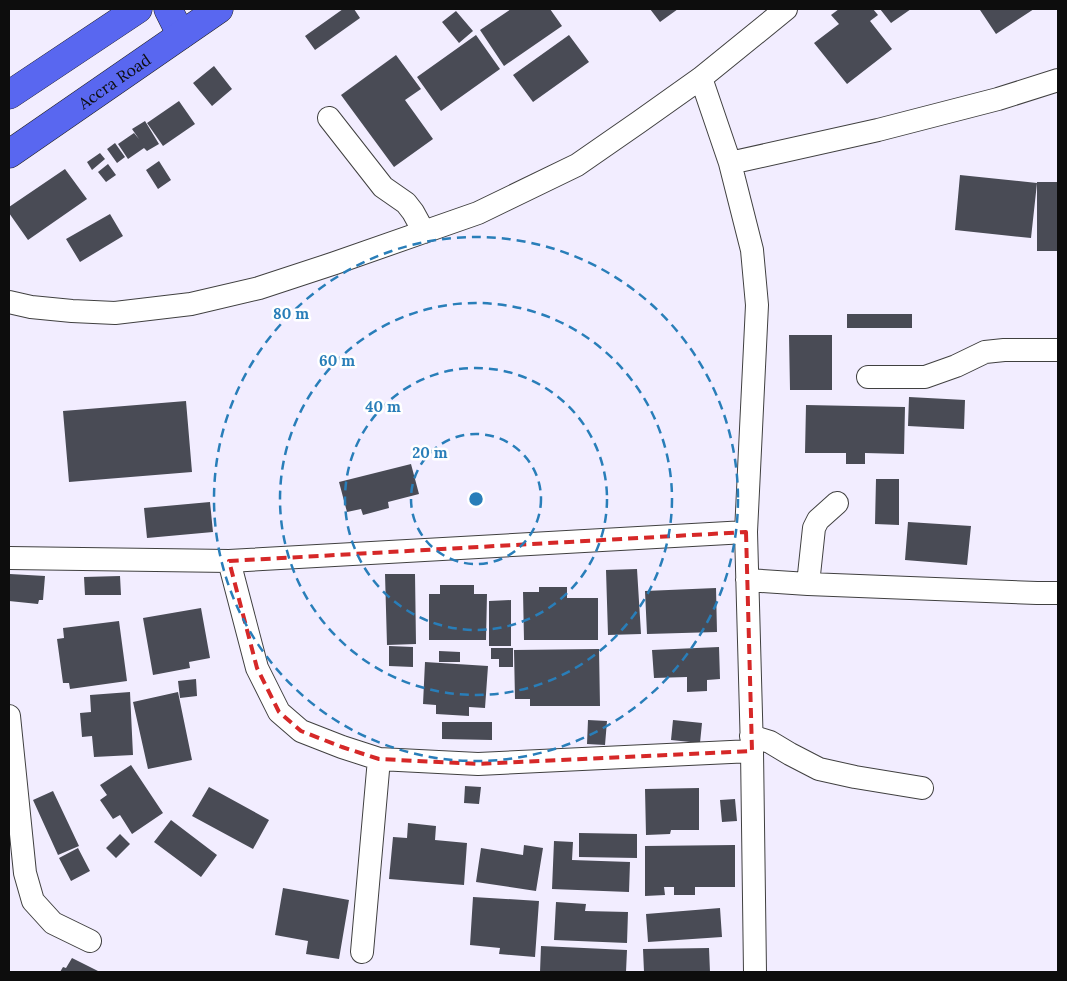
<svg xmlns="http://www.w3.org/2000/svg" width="1067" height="981" font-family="Lora,serif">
<rect width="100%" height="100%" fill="#f2edff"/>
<!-- building -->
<path fill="#494b55" d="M343,9H354L360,18L315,50L305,36Z
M511,9H550L562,26L504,66L480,30Z
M650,9H678L660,22Z
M839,9H873L878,15L870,21L892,49L847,84L814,43L839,24L831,15Z
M880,9H911L891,23Z
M982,9H1034L996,34L980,10Z
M456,11L473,31L459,43L442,22Z
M476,35L500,69L441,111L417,77Z
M569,35L589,62L533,102L513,75Z
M396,55L421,89L405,100L433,139L394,167L341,95Z
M214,66L232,89L212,106L193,83Z
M179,101L195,124L163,146L147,123Z
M145,121L159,144L147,151L144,148L128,159L118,144L134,133L139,139L132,129Z
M115,143L125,157L117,163L107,149Z
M100,153L105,159L92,170L87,162Z
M159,161L171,180L158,189L146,170Z
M108,164L116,175L106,182L98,172Z
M65,169L87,199L28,240L9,213V207Z
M960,175L1037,183L1031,238L955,230Z
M1037,182H1058V251H1037Z
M110,214L123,236L80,262L66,239Z
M847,314H912V328H847Z
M789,335H832V390H790Z
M909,397L965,400L964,429L908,426Z
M186,401L192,472L69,482L63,411Z
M806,405L905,407L904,454L865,453V464H846V453H805Z
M411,464L419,494L388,502L389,508L363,515L361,509L347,512L339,482Z
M876,479H899V525L875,524Z
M210,502L213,532L147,538L144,508Z
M908,522L971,526L967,565L905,560Z
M637,569L641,634L608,635L606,570Z
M10,574L45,576L43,600H39L38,604L9,601Z
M385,574H415L416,644L387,645Z
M120,576L121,595H85L84,577Z
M440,585H474V594H487L486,640H429V594H440Z
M539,587H567V598H598V640H524L523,592H539Z
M716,588L717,632L647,634L645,591Z
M511,600V646H489V601Z
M201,608L210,658L189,662L190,668L153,675L143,618Z
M119,621L127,681L70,689L69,683H63L57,639L64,638L63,628Z
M389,646L413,647V667L389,666Z
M719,647L720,679L707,680V691L687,692V677L654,678L652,650Z
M491,648H513V667H499V659H491Z
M599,649L600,706H530V699H515L514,650Z
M439,651L460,652V662H439Z
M425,662L488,666L485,708L469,707V716L436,714V705L423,704Z
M196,679L197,696L180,698L178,681Z
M130,692L133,755L94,757L92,736L82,737L80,713L91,712L90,695Z
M178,692L192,760L148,769L133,702Z
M588,720L607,721L605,745L587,744Z
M673,720L702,723L700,743L671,740Z
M442,722H492V740L442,739Z
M131,765L163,813L132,834L120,815L113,819L100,800L107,795L100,785Z
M465,786L481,787L479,804L464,803Z
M209,787L269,820L253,849L192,816Z
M699,788V830H671L670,834L646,835L645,789Z
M53,791L79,846L58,855L33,800Z
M735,799L737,821L722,822L720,800Z
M171,820L217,855L201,877L154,842Z
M408,823L436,826L435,840L467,843L464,885L389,879L393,837L407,838Z
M579,833L637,834V858L579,857Z
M120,834L130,844L116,858L106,848Z
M554,841L573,842L572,860L630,862L629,892L552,889Z
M524,845L543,848L536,891L476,882L481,848L523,855Z
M735,845V887H695V895H674V887H664L665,895L645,896V846Z
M78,848L90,871L71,881L59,858Z
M283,888L349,900L339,959L306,954L308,941L275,935Z
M473,897L539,901L535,957L499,954L500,948L470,945Z
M556,902L586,904L585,911L628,912L627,943L554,940Z
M720,908L722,937L648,942L646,914Z
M541,946L627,950L626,972H540Z
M709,948L710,972H644L643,949Z
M72,958L100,972H60L63,967L66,968Z"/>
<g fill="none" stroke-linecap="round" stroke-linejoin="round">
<!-- minor casing -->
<g stroke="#404040" stroke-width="24">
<path id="minor" d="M701,78L730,163L752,250L757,305L746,532L752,751L755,972
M329,118L383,187L406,203L413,212L424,232
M730,163L878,130L998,99L1058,80
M9,302L31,307L72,311L115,313L191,304L259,288L335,263L478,213L577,165L639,122L701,78L786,9
M868,377H925L956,366L985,352L1004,350H1058
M9,558L229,561L746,532
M229,561L257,668L279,712L301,731L342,747L379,759L478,764L752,751
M747,580L808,584L1037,593H1058
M808,584L814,528L818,520L837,503
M9,716L25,873L33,901L53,923L90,941
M751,736L770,742L790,754L819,769L855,777L922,788
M362,952L379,759"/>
</g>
<!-- highway casing -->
<g stroke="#1e1e1e" stroke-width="29">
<g id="highway">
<path d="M168,9L181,35"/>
<path d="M9,95L138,9"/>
<path id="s1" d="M9,154L219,9"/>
</g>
</g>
<!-- minor -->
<use href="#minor" stroke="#fff" stroke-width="22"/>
<!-- highway -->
<use href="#highway" stroke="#5967f0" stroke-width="28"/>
</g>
<!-- marked area -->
<path fill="none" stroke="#d62828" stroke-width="4" stroke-dasharray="10 6" stroke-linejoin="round" d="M746,532L752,751L478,764L379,759L342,747L301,731L279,712L257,668L229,561Z"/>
<!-- distance rings -->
<g fill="none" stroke="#297eb9" stroke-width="2.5" stroke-dasharray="9 6">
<circle cx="476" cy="499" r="65"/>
<circle cx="476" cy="499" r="131"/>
<circle cx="476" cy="499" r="196"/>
<circle cx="476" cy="499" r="262"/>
</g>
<g text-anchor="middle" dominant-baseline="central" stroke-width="5" stroke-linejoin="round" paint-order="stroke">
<!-- street labels -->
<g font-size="16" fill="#0d0d0d" stroke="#fff">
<text stroke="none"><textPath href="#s1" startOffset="128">Accra Road</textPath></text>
</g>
</g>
<circle cx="476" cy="499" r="8" fill="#297eb9" stroke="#fff" stroke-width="2.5"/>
<g font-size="15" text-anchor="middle" font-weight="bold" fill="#297eb9" stroke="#fff" stroke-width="5" stroke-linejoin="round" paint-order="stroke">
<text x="291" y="319">80 m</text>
<text x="337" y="366">60 m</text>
<text x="383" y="412">40 m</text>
<text x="430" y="458">20 m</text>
</g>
<!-- border -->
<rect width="1067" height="981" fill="none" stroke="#0d0d0d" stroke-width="20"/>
</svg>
